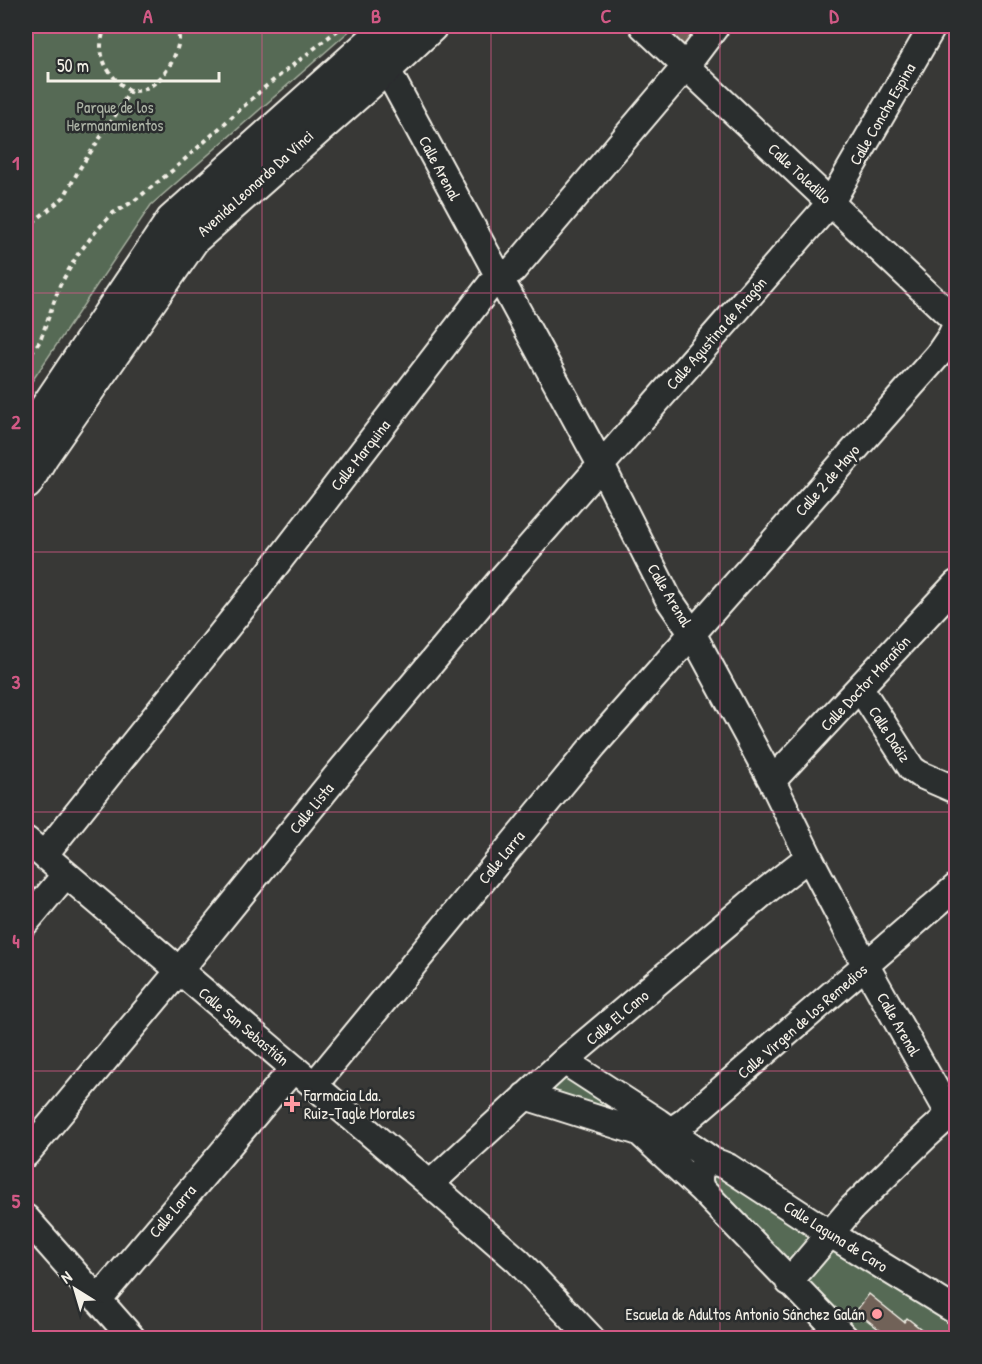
<svg xmlns="http://www.w3.org/2000/svg" width="982" height="1364" font-family="'Patrick Hand',sans-serif">
<rect width="100%" height="100%" fill="#383836"/>
<filter id="ink" filterUnits="userSpaceOnUse"><feTurbulence type="fractalNoise" baseFrequency=".0167" numOctaves="2"/><feDisplacementMap in="SourceGraphic" scale="12" xChannelSelector="R" yChannelSelector="G"/><feConvolveMatrix kernelMatrix="1 2 1 2 8 2 1 2 1" color-interpolation-filters="sRGB"/></filter>
<g filter="url(#ink)">
<!-- green -->
<path fill="#566a55" stroke="#a5ae9e" stroke-width="1.5" d="M26,26H355L151,205L26,390Z
M566,1070L651,1126L541,1093Z
M717,1172L814,1238L789,1266L710,1181Z
M832,1248L956,1324V1338H862L803,1281Z"/>
<!-- building -->
<path fill="#716258" stroke="#f4f1e8" stroke-width="1.5" d="M662,26H702L686,48Z
M869,1294L904,1322L907,1318L930,1336L927,1338H896L892,1335L890,1338L856,1311Z"/>
<g fill="none" stroke-linecap="round" stroke-linejoin="round">
<!-- pedestrian casing -->
<g stroke="#f4f1e8" stroke-width="22">
<path id="pedestrian" d="M819,1338L831,1325"/>
</g>
<!-- minor casing -->
<g stroke="#f4f1e8" stroke-width="30">
<path id="minor" d="M643,26L956,321
M386,68L601,465L668,598L692,633L772,781L809,857L866,966L950,1115L956,1121
M860,688L912,769L919,774L956,790
M772,781L956,584
M26,840L430,1184L518,1261L591,1338
M44,855L251,597L498,275L513,270L686,66L716,26
M26,922L66,874
M564,1061L658,1122L714,1162
M315,1084L594,745L938,355L951,336L956,325
M525,1096L639,1132L702,1190
M639,1132C660,1136 667,1134 684,1122L956,887
M26,1154L179,971L339,773L498,583L831,202L933,26
M430,1184L564,1061L763,893L809,857
M26,1218L132,1338
M789,1282L852,1208L927,1135L956,1109
M98,1300L294,1068
M845,1338L702,1190C696,1180 699,1164 713,1162C718,1162 723,1165 728,1167L829,1233L956,1311"/>
</g>
<!-- tertiary casing -->
<g stroke="#f4f1e8" stroke-width="36">
<path id="tertiary" d="M26,438L172,221L390,26
M26,483L42,456L193,239L386,68L431,26"/>
</g>
<!-- path -->
<path stroke="#f4f1e8" stroke-width="4" stroke-dasharray="4.5 4.5" stroke-linecap="butt" d="M106,26C93,53 107,76 130,91C135,91 140,91 144,89C163,82 176,59 179,40C179,35 178,30 178,26
M26,228L64,197L80,168L116,114L130,91
M26,360L40,341L60,285L78,254L97,230L113,213L134,201L173,170L265,87L343,26"/>
<!-- pedestrian -->
<use href="#pedestrian" stroke="#2a2d2e" stroke-width="18"/>
<!-- minor -->
<use href="#minor" stroke="#2a2d2e" stroke-width="26"/>
<!-- tertiary -->
<use href="#tertiary" stroke="#2a2d2e" stroke-width="32"/>
</g>
</g>
<!-- grid -->
<path fill="none" stroke="#d15985" stroke-width="1.5" stroke-opacity="0.55" d="M262,26V1338M491,26V1338M720,26V1338M26,293H956M26,552H956M26,812H956M26,1071H956"/>
<!-- markers -->
<g fill="#ff9aa2" stroke="#2a2d2e" stroke-width="2">
<path d="M289 1095h6v6h6v6h-6v6h-6v-6h-6v-6h6z"/>
<circle cx="877" cy="1314" r="6"/>
</g>
<g text-anchor="middle" dominant-baseline="central" stroke-width="5" stroke-linejoin="round" paint-order="stroke">
<!-- park labels -->
<g font-size="16" fill="#adb4a6" stroke="#2a2d2e">
<text x="115" y="107">Parque de los<tspan x="115" dy="18">Hermanamientos</tspan></text>
</g>
<!-- street labels -->
<g font-size="16" fill="#f4f1e8" stroke="#2a2d2e">
<text transform="translate(882 114) rotate(-60)">Calle Concha Espina</text>
<text transform="translate(440 168) rotate(62)">Calle Arenal</text>
<text transform="translate(800 173) rotate(43)">Calle Toledillo</text>
<text transform="translate(255 183) rotate(-42)">Avenida Leonardo Da Vinci</text>
<text transform="translate(716 333) rotate(-49)">Calle Agustina de Aragón</text>
<text transform="translate(360 455) rotate(-52)">Calle Marquina</text>
<text transform="translate(827 480) rotate(-49)">Calle 2 de Mayo</text>
<text transform="translate(670 595) rotate(59)">Calle Arenal</text>
<text transform="translate(865 683) rotate(-47)">Calle Doctor Marañón</text>
<text transform="translate(890 734) rotate(57)">Calle Daóiz</text>
<text transform="translate(311 808) rotate(-51)">Calle Lista</text>
<text transform="translate(501 857) rotate(-51)">Calle Larra</text>
<text transform="translate(617 1017) rotate(-40)">Calle El Cano</text>
<text transform="translate(802 1021) rotate(-41)">Calle Virgen de los Remedios</text>
<text transform="translate(899 1024) rotate(60)">Calle Arenal</text>
<text transform="translate(244 1026) rotate(40)">Calle San Sebastián</text>
<text transform="translate(172 1211) rotate(-50)">Calle Larra</text>
<text transform="translate(836 1236) rotate(32)">Calle Laguna de Caro</text>
</g>
<!-- poi labels -->
<g font-size="16" fill="#f4f1e8" stroke="#2a2d2e" text-anchor="start">
<text x="304" y="1095">Farmacia Lda.<tspan x="304" dy="18">Ruiz-Tagle Morales</tspan></text>
<text x="865" y="1314" text-anchor="end">Escuela de Adultos Antonio Sánchez Galán</text>
</g>
</g>
<!-- margin -->
<rect width="982" height="1364" fill="none" stroke="#2a2d2e" stroke-width="66"/>
<!-- north arrow -->
<g transform="translate(75 1289) rotate(323)" stroke="#2a2d2e" stroke-width="4.5" paint-order="stroke">
<path d="M0-4.5L10 22L0 15L-10 22Z" fill="#f4f1e8"/>
<text y="-9" font-size="16" font-weight="bold" text-anchor="middle" fill="#f4f1e8">N</text>
</g>
<!-- scale -->
<path d="M48 72v9h171v-9" fill="none" stroke="#f4f1e8" stroke-width="3"/>
<text x="57" y="72" font-size="18" fill="#f4f1e8" stroke="#2a2d2e" stroke-width="4.5" paint-order="stroke">50 m</text>
<rect x="33" y="33" width="916" height="1298" fill="none" stroke="#d15985" stroke-width="2"/>
<g font-size="20" text-anchor="middle" font-weight="bold" fill="#d15985">
<text x="148" y="23">A</text>
<text x="376" y="23">B</text>
<text x="606" y="23">C</text>
<text x="834" y="23">D</text>
<text x="16" y="170">1</text>
<text x="16" y="429">2</text>
<text x="16" y="689">3</text>
<text x="16" y="948">4</text>
<text x="16" y="1208">5</text>
</g>
</svg>
